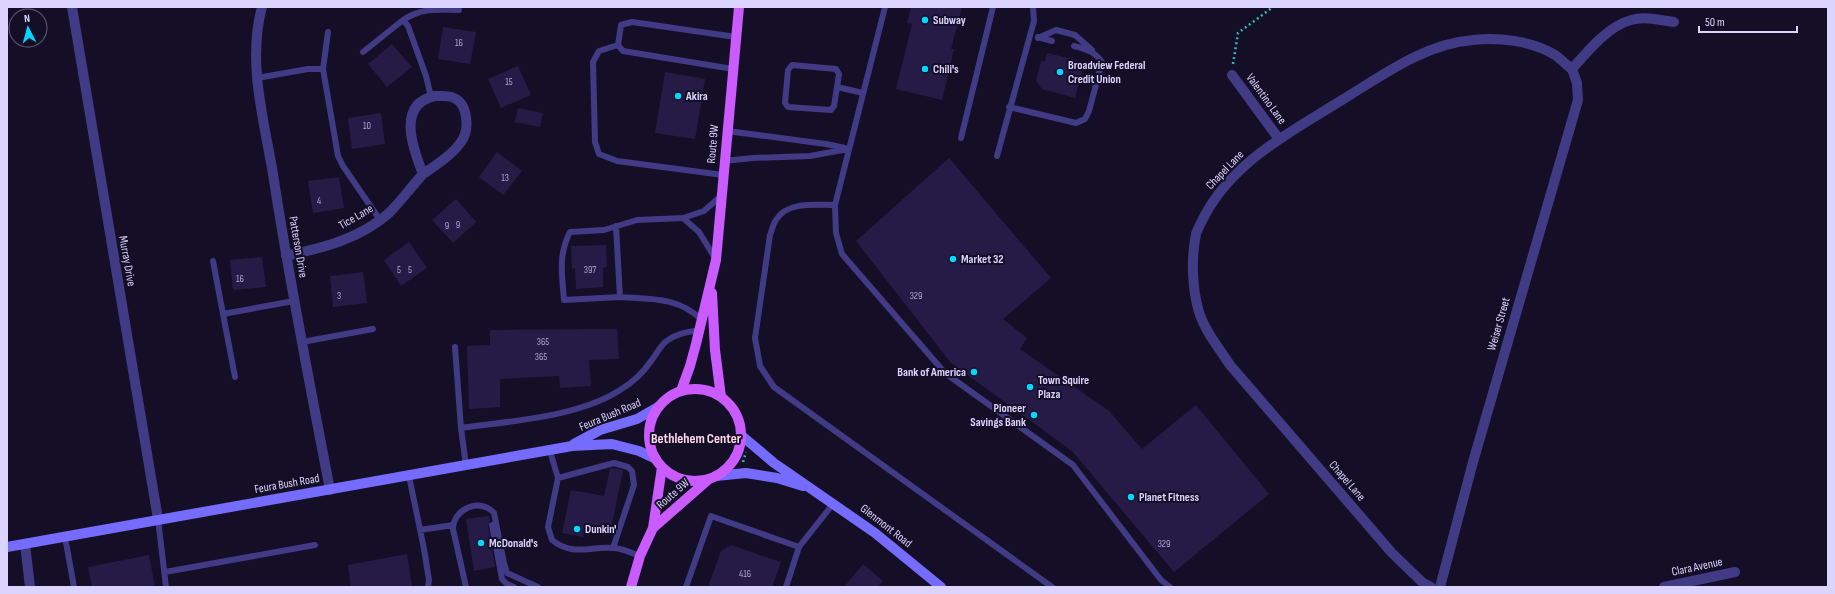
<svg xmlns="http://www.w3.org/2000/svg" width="1835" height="594" font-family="'Sofia Sans Condensed',sans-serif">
<rect width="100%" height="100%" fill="#140f26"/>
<!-- building -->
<path fill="#261b47" d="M911,7H962L951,49H954L942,100L896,89L912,24L907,23Z
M443,27L476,32L470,64L438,59Z
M392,44L412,67L387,87L368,64Z
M1047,53L1084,62L1075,98L1042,89L1036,81L1041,61H1045Z
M518,66L531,95L501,108L488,79Z
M665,72L705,79L695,139L655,133Z
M518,108L543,113L540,127L515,122Z
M381,113L385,144L352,149L348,118Z
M497,152L522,171L503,195L479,177Z
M949,158L1051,278L1003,319L1027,338L1020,349L1109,411L1142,449L1196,405L1269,494L1174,572L1072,451L951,363L856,241Z
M339,177L344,208L313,213L308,181Z
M456,199L476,222L453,243L432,220Z
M409,242L427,268L401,286L384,260Z
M606,245L607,267L603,268V287L576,289L575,268L572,269L571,246Z
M262,257L266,287L233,290L230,260Z
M363,272L367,303L333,307L330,276Z
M617,329L619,359L589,360L591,386L560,388L559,376L500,379V407L469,409L467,346L490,345V330Z
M612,468L623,470L611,529L585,524L583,537L562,533L571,490L604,496L610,469Z
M489,516L490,521L488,526L495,567L474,571L466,519Z
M731,545L781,562L772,587H708L721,551Z
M407,554L412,587H351L348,565Z
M149,555L155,587H92L88,567Z
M863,564L883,581L878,587H844Z"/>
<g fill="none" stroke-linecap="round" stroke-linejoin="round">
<!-- path -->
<path stroke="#2fb8b7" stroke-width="2.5" stroke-dasharray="2 3" stroke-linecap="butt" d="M1233,64L1238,33L1273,7
M645,439L648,432L647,424
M743,462L746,452"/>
<!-- service -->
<path stroke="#413a85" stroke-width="6" d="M885,7L835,205L836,233L842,254L945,373L1073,465L1161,580L1170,587
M403,20C423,7 436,10 459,10
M1038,37L1052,41
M1038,38L1056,30L1075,35L1092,50
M618,45L599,51L593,62L595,142L599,154L617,161L723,175
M363,52L403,20L408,26L426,76L431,97
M323,69L328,32
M733,69L623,51L618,45L621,25L632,22L736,37
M257,78L308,69H323L338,156L343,166L380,220
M837,87L834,106L831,110L788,107L785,103L788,70L792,65L836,69L839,74L837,87L863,93
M1009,107L1076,123L1085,119L1089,111L1102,62C1094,51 1086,49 1074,46
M727,131L826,144L845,148
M961,138L993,7
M997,156L1034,21L1033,7
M724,161L753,158L810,156L848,149
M835,205C816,205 787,201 776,220C773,224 772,230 770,235L755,338L760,366L774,387L1052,587
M616,226L620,297L564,300C562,274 558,256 570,232L604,230L637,220L683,218
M715,258L699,232L683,218L704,211L722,195
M213,261L223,314
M620,297C651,299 679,297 702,320
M302,342L373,329
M455,347L461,428
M235,377L223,314L294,301
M550,451L558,478L548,527L552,540C573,557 591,546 613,548C622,548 632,553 640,556
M466,466L461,428C510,421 579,417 620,390C632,383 643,373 651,361C657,354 660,345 668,340C677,333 689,332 700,330
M409,476L424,549L429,580L428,587
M558,478L614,463L628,467L632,471L634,485L613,548
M158,519L166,587
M492,525L502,579L507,584L514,587
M420,530L453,525
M65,537L74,587
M165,572L315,545
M466,587L453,529C453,509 480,497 494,513L504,563L507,573L538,587
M686,587L711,516L799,547
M786,587L799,547L833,504"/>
<!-- minor -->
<path stroke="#413a85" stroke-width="10" d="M72,7L158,519
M262,7C247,62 264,120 273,174C289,280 310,385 330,490
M1572,69C1587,52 1608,26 1631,20C1645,16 1660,20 1674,22
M1232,75L1279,139
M435,96C441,96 449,95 454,98C468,104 470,130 461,142C452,155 436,165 423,174C413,149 396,104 435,96Z
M286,256C322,248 360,239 389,213C401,201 412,186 423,174
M25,544L30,587
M1431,587L1423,583L1392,553L1230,365C1219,348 1205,331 1199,312C1192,288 1191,259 1196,234C1198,228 1202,221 1205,215C1234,161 1292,131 1342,100C1383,75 1424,44 1473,40C1499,37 1533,41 1555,55C1561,59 1566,65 1572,69
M1440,587L1473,462L1578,100L1577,83L1572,69
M1664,587L1735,572"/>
<!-- secondary -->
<path stroke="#766bff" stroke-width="10" d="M742,436L774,463L875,533L941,587
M574,444L600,430L637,419L658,407
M716,476L746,473L777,478L803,486
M7,547L572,446L612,444L639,451L656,459"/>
<!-- primary -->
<path stroke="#ca5bff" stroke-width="10" d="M712,293L715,350L721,397
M649 435a46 46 0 1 1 92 0a46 46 0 1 1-92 0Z
M681,391L690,366L696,344L716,260L739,7
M653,528L709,479
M631,587L640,556L653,528L662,467"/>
</g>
<!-- markers -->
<g fill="#00d8ff" stroke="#140f26" stroke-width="1.5">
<circle cx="925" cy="20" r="4"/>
<circle cx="925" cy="69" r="4"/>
<circle cx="1060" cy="72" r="4"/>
<circle cx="678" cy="96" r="4"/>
<circle cx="953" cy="259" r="4"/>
<circle cx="974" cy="372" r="4"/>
<circle cx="1030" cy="387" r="4"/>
<circle cx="1034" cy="415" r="4"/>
<circle cx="1131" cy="497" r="4"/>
<circle cx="577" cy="529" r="4"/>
<circle cx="481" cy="543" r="4"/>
</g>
<g text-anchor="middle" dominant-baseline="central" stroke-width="4" stroke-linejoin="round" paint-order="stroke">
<!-- number labels -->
<g font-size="10" fill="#aea6d1">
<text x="459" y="43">16</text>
<text x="509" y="82">15</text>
<text x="367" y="126">10</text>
<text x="505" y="178">13</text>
<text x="319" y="201">4</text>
<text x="458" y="225">9</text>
<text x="447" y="226">9</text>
<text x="399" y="270">5</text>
<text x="410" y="270">5</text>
<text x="590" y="270">397</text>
<text x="240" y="279">16</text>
<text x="339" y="296">3</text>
<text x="916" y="296">329</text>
<text x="543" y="342">365</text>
<text x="541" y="357">365</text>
<text x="1164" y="544">329</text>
<text x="745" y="574">416</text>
</g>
<!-- poi labels -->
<g font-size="12" font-weight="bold" fill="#dbd4ff" stroke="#140f26" text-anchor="start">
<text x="933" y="20">Subway</text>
<text x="1068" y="65">Broadview Federal<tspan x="1068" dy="14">Credit Union</tspan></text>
<text x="933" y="69">Chili's</text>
<text x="686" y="96">Akira</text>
<text x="961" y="259">Market 32</text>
<text x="966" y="372" text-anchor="end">Bank of America</text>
<text x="1038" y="380">Town Squire<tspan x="1038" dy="14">Plaza</tspan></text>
<text x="1026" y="408" text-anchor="end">Pioneer<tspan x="1026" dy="14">Savings Bank</tspan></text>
<text x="1139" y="497">Planet Fitness</text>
<text x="585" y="529">Dunkin'</text>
<text x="489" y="543">McDonald's</text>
</g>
<!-- street labels -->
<g font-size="12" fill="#dbd4ff" stroke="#140f26">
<text transform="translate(1266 99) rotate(54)">Valentino Lane</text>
<text transform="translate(713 144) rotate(-85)">Route 9W</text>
<text transform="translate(1225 170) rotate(-46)">Chapel Lane</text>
<text transform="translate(356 217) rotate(-30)">Tice Lane</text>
<text transform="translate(298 247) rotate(80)">Patterson Drive</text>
<text transform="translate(127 261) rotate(80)">Murray Drive</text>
<text transform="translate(1499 324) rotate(-74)">Weiser Street</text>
<text transform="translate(610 415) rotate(-23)">Feura Bush Road</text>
<text transform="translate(1347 481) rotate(49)">Chapel Lane</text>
<text transform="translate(287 484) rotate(-10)">Feura Bush Road</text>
<text transform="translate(673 494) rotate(-41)">Route 9W</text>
<text transform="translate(886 526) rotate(38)">Glenmont Road</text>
<text transform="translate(1697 567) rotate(-12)">Clara Avenue</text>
</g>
<!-- quarter labels -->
<g font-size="14" font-weight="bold" fill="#ffd6ee" stroke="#140f26">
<text x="696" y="438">Bethlehem Center</text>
</g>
</g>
<!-- border -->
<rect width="1835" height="594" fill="none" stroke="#dbd4ff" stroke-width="16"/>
<!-- north arrow -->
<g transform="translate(28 28) rotate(354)"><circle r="19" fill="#140f26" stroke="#645e7d"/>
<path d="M0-3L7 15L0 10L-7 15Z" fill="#00d8ff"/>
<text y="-6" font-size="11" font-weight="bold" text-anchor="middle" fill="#dbd4ff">N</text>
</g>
<!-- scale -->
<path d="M1699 26v6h98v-6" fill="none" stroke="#dbd4ff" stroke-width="2"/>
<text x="1705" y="26" font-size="12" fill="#dbd4ff" stroke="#140f26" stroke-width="3" paint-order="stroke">50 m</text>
</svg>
